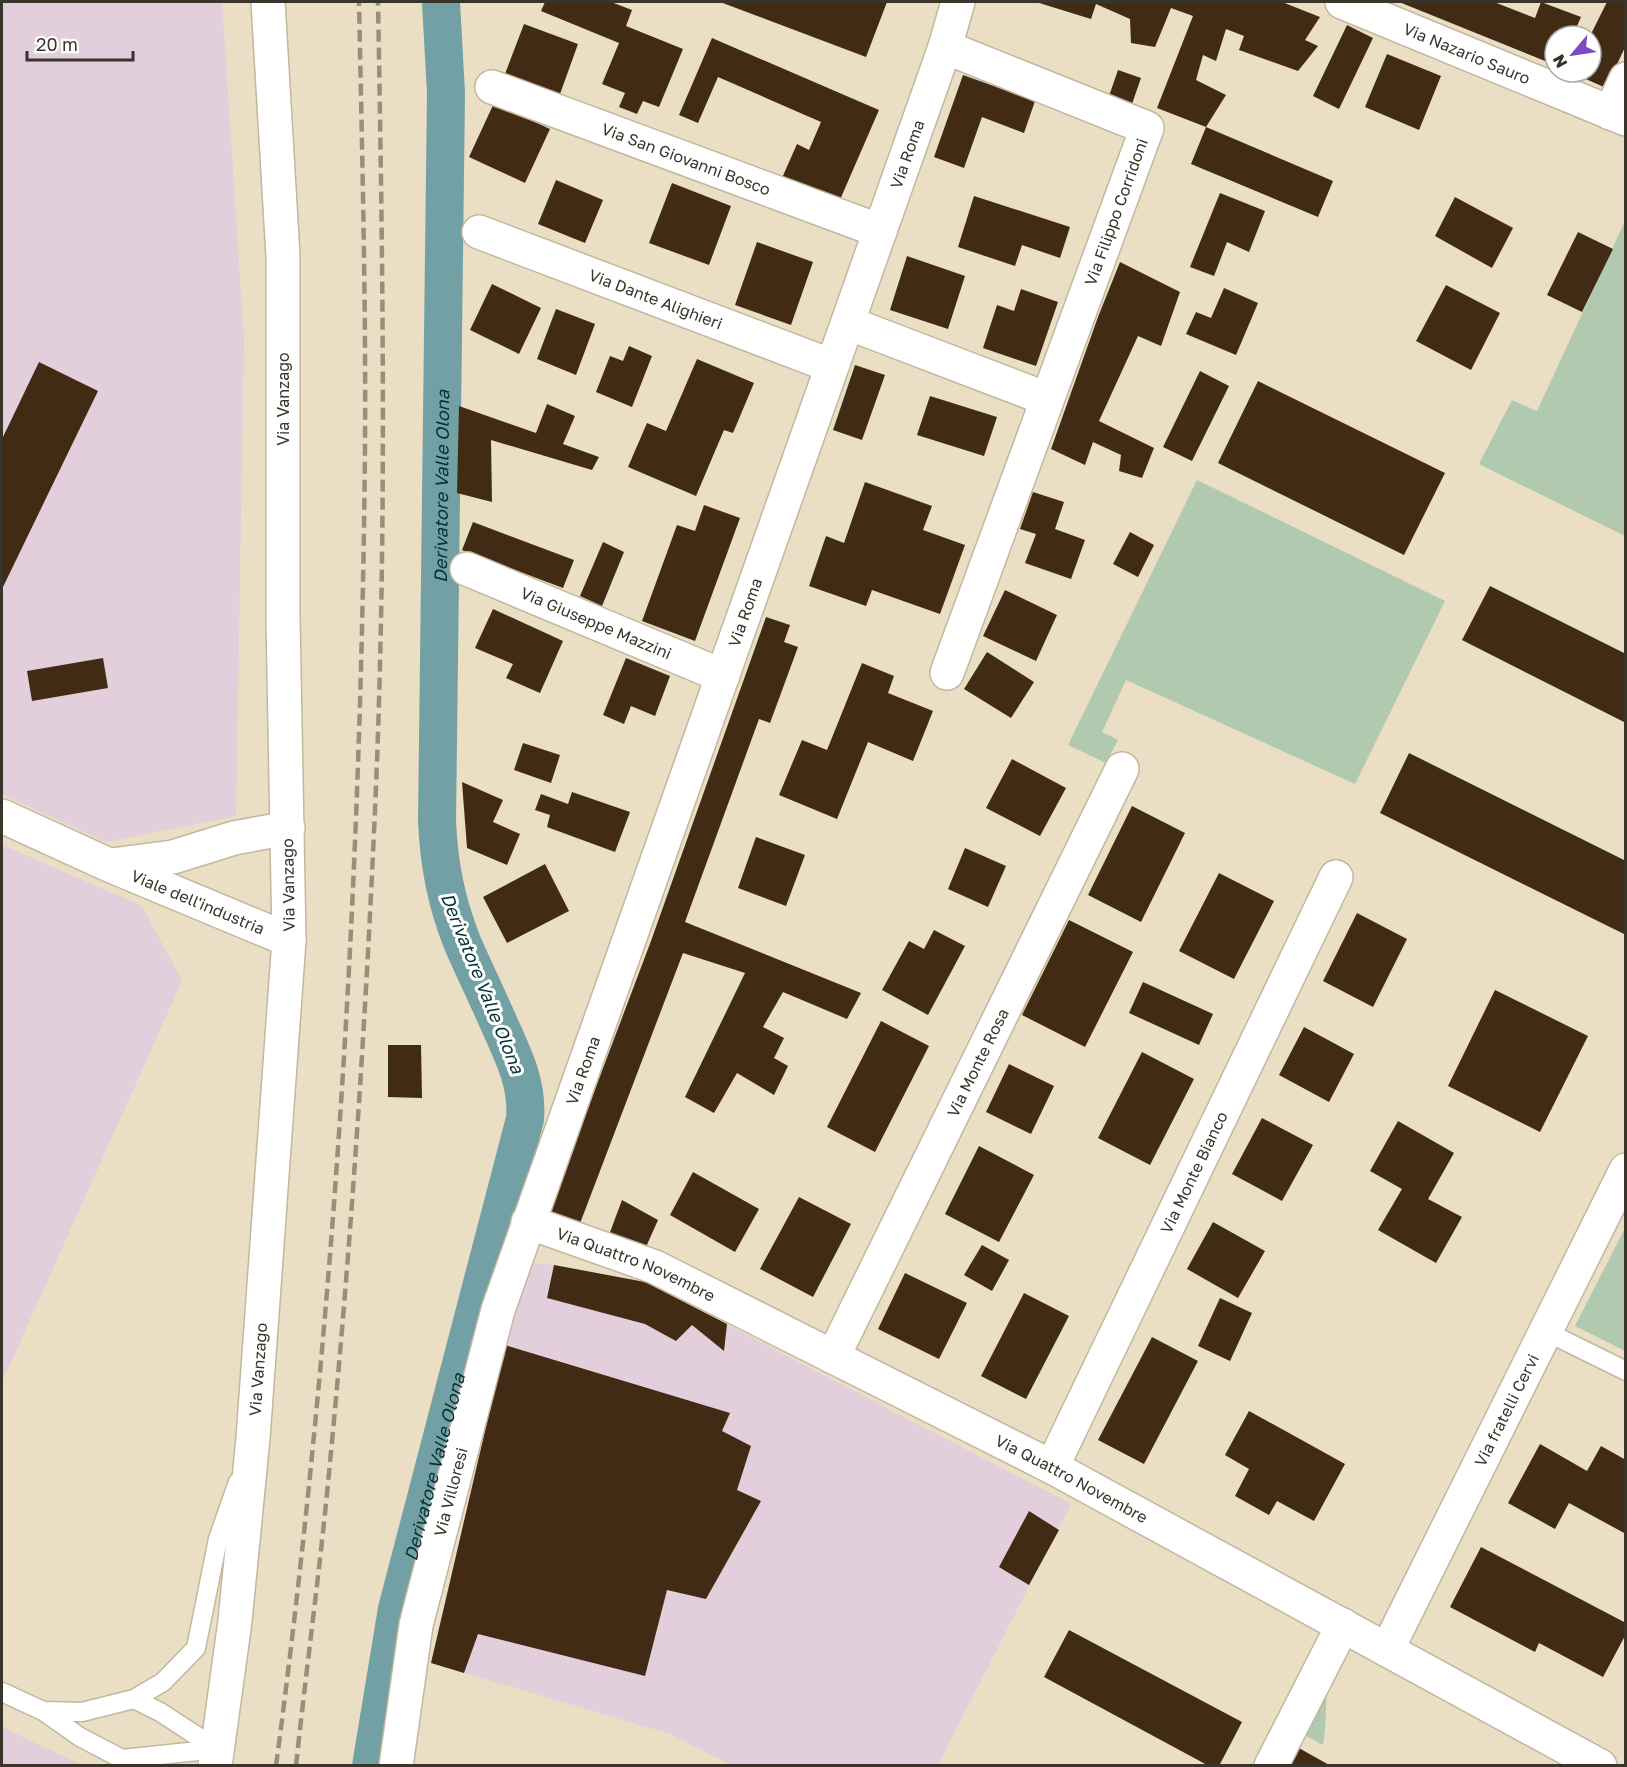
<svg xmlns="http://www.w3.org/2000/svg" width="1627" height="1767" font-family="'Golos Text',sans-serif">
<rect width="100%" height="100%" fill="#eadec4"/>
<!-- industrial -->
<path fill="#e3cedc" d="M2,2H222L244,339L236,816L106,842L2,794Z
M2,845L142,906L182,981L2,1382Z
M529,1263L554,1265L645,1282L1071,1504L938,1765H731L670,1734L431,1663L505,1345Z
M2,1727L82,1765H2Z"/>
<!-- green -->
<path fill="#b1c9ae" d="M1625,221V536L1479,464L1512,400L1537,411Z
M1197,480L1445,601L1355,784L1126,680L1102,732L1118,740L1106,763L1068,745Z
M1625,1228L1626,1351H1625L1575,1326Z
M1328,1680C1325,1702 1327,1723 1323,1745L1299,1732Z"/>
<g fill="none" stroke-linecap="round" stroke-linejoin="round">
<!-- canal -->
<path stroke="#73a0a4" stroke-width="38" id="s1" d="M371,1766L397,1609L525,1119C528,1085 514,1057 500,1026C488,998 474,970 462,942C446,901 439,865 437,821L446,93L441,2"/>
</g>
<!-- building -->
<path fill="#422b14" d="M545,2H611L632,10L626,26L683,49L659,107L643,101L637,114L619,107L625,93L602,84L619,43L541,11Z
M720,2H887L866,57Z
M1036,2H1282L1320,17L1305,40L1318,46L1298,71L1239,50L1244,36L1226,29L1216,61L1203,55L1196,80L1226,95L1206,127L1157,108L1193,16L1171,8L1155,47L1131,43L1130,19L1096,4L1091,19Z
M1399,2H1494L1535,18L1541,2L1581,17L1574,33L1582,36H1555V65Z
M1607,2H1626V45L1606,88L1570,72H1591L1590,36Z
M524,24L578,44L560,94L505,74Z
M1347,25L1373,38L1339,109L1313,96Z
M712,38L879,110L839,202L782,178L797,144L809,150L821,122L718,77L698,123L679,115Z
M1387,54L1441,76L1419,130L1365,107Z
M1118,70L1141,78L1132,104L1109,96Z
M963,75L1035,101L1024,133L982,117L964,168L934,157Z
M494,103L550,129L525,183L469,157Z
M1206,127L1333,181L1318,217L1191,164Z
M556,180L603,200L585,243L538,224Z
M672,183L731,206L709,265L649,243Z
M1220,193L1265,211L1249,252L1227,242L1214,276L1190,267Z
M974,196L1070,227L1060,258L1022,245L1015,266L958,247Z
M1455,197L1513,228L1492,268L1435,236Z
M1578,232L1613,249L1582,312L1547,295Z
M757,242L813,262L791,325L735,305Z
M907,256L965,276L948,329L890,310Z
M1120,262L1180,292L1161,346L1138,336L1099,421L1154,448L1142,478L1119,471L1121,455L1093,442L1085,465L1051,449L1098,317Z
M492,284L541,308L519,354L470,330Z
M1446,285L1500,313L1471,370L1416,341Z
M1224,288L1258,303L1236,355L1186,334L1196,312L1211,318Z
M1021,289L1058,302L1036,366L983,348L997,305L1014,311Z
M556,309L595,324L576,375L537,359Z
M629,346L652,356L632,407L596,392L610,356L623,361Z
M697,359L754,383L733,433L724,430L696,496L628,467L647,423L666,431Z
M39,362L98,391L3,587L2,586V439Z
M855,365L885,375L862,440L833,430Z
M1200,371L1229,386L1192,461L1163,447Z
M1258,381L1445,473L1404,555L1218,463Z
M930,396L997,417L984,456L917,435Z
M547,404L575,416L563,444L599,457L592,470L491,440L492,502L457,493L459,406L536,433Z
M865,482L932,506L923,530L965,545L940,614L872,590L866,606L809,586L826,536L844,543Z
M1033,492L1064,502L1055,529L1085,540L1071,579L1025,563L1036,534L1020,529Z
M704,505L740,518L695,641L642,621L677,525L695,531Z
M473,522L574,560L563,588L462,550Z
M1130,532L1154,545L1138,577L1113,564Z
M603,542L624,552L602,606L580,596Z
M1490,586L1626,654V723L1462,640Z
M1005,590L1057,615L1036,661L983,636Z
M493,609L563,641L540,693L506,678L513,664L475,648Z
M766,617L790,625L784,642L798,647L770,723L759,719L685,922L861,993L847,1019L783,992L763,1027L784,1038L774,1058L788,1066L774,1095L737,1073L714,1113L685,1097L745,973L683,953L579,1226L548,1214L651,941Z
M987,652L1034,682L1011,718L964,689Z
M103,658L108,688L32,701L27,671Z
M626,658L670,676L655,716L631,706L624,724L603,715Z
M862,663L894,676L888,693L933,711L913,761L868,742L837,819L779,795L802,740L827,750Z
M523,743L560,755L551,783L514,770Z
M1409,753L1626,861V935L1380,813Z
M1012,759L1066,788L1040,836L986,808Z
M462,782L503,800L493,822L520,834L507,865L467,848Z
M572,792L630,812L615,852L547,827L550,815L535,810L541,794L568,804Z
M1132,806L1185,833L1141,922L1088,895Z
M756,837L805,855L786,906L738,888Z
M965,848L1006,866L988,907L948,889Z
M545,864L569,911L507,943L483,897Z
M1219,873L1274,901L1234,979L1179,951Z
M1357,913L1407,939L1373,1007L1323,981Z
M1069,920L1133,952L1085,1047L1022,1015Z
M934,930L965,946L928,1015L882,990L909,941L924,949Z
M1143,982L1213,1014L1199,1045L1129,1013Z
M1495,990L1588,1036L1540,1132L1448,1086Z
M881,1021L929,1046L875,1152L827,1127Z
M1304,1027L1354,1054L1329,1102L1279,1075Z
M388,1045H421L422,1098L388,1097Z
M1142,1052L1194,1079L1150,1165L1098,1138Z
M1009,1064L1054,1086L1031,1134L986,1112Z
M1262,1118L1313,1145L1282,1201L1232,1174Z
M1398,1121L1454,1153L1428,1199L1462,1217L1436,1263L1378,1230L1402,1189L1370,1171Z
M979,1146L1034,1175L999,1242L945,1214Z
M693,1172L759,1209L735,1252L670,1215Z
M799,1197L851,1224L813,1297L760,1269Z
M622,1200L658,1220L646,1247L609,1235Z
M1213,1222L1265,1251L1238,1298L1187,1269Z
M982,1245L1009,1260L992,1291L964,1275Z
M554,1265L645,1282L727,1324L724,1351L692,1325L676,1341L645,1324L547,1298Z
M905,1273L967,1303L939,1359L878,1329Z
M1024,1293L1069,1316L1026,1399L981,1376Z
M1220,1298L1252,1313L1230,1361L1198,1346Z
M1152,1337L1198,1361L1144,1464L1098,1440Z
M505,1345L730,1413L722,1431L751,1446L737,1490L761,1501L706,1599L667,1590L645,1676L478,1634L464,1673L431,1663Z
M1249,1411L1345,1464L1314,1521L1277,1501L1269,1515L1235,1496L1249,1469L1225,1455Z
M1540,1444L1587,1471L1601,1446L1626,1460V1534L1569,1503L1555,1529L1508,1503Z
M1029,1511L1059,1530L1029,1585L999,1567Z
M1481,1547L1626,1623V1634L1603,1677L1539,1643L1535,1652L1450,1607Z
M1069,1630L1242,1722L1219,1766H1209L1044,1677Z
M1297,1747L1331,1766H1287Z"/>
<g fill="none" stroke-linecap="round" stroke-linejoin="round">
<!-- service casing -->
<g stroke="#c3b79e" stroke-width="21">
<path id="service" d="M1545,1331L1626,1371
M2,1692L43,1711L80,1737L122,1759L127,1766
M134,1699L160,1712L217,1749
M43,1711L82,1712L134,1699L163,1682L196,1648L218,1539L238,1482
M122,1759L217,1749"/>
</g>
<!-- minor casing -->
<g stroke="#c3b79e" stroke-width="36">
<g id="minor">
<path id="s2" d="M1342,2L1626,119"/>
<path d="M945,47L1147,128L947,673"/>
<path id="s3" d="M492,87L880,231"/>
<path d="M1610,113L1626,79"/>
<path id="s4" d="M479,232L832,366"/>
<path d="M848,323L1047,399"/>
<path id="s5" d="M467,569L723,676"/>
<path id="s6" d="M2,816L109,865L289,940"/>
<path d="M111,865L173,857L234,838L288,828"/>
<path id="s7" d="M528,1222L655,1267L1052,1467L1600,1766"/>
<path id="s8" d="M833,1357L1122,769"/>
<path id="s9" d="M1052,1467L1336,877"/>
<path id="s10" d="M1387,1650L1626,1170"/>
<path id="s11" d="M396,1766L416,1625L498,1310L880,231L945,47L958,2"/>
<path d="M1271,1766L1343,1625"/>
</g>
</g>
<!-- tertiary casing -->
<g stroke="#c3b79e" stroke-width="36">
<g id="tertiary">
<path id="s12" d="M215,1766L235,1621L253,1438L289,940L283,618V256L268,2"/>
</g>
</g>
<!-- service -->
<use href="#service" stroke="#fff" stroke-width="18"/>
<!-- minor -->
<use href="#minor" stroke="#fff" stroke-width="33"/>
<!-- tertiary -->
<use href="#tertiary" stroke="#fff" stroke-width="33"/>
<!-- rail -->
<path stroke="#978e7c" stroke-width="4.5" stroke-dasharray="12 6" stroke-linecap="butt" d="M276,1766C334,1329 361,886 365,446C366,298 362,149 359,2
M296,1766C306,1671 319,1577 328,1483C350,1259 365,1035 375,810C387,540 383,271 378,2"/>
</g>
<g text-anchor="middle" dominant-baseline="central" stroke-width="6" stroke-linejoin="round" paint-order="stroke">
<!-- street labels -->
<g font-size="16" fill="#39352a" stroke="#fff">
<text stroke="none"><textPath href="#s2" startOffset="135">Via Nazario Sauro</textPath></text>
<text stroke="none"><textPath href="#s11" startOffset="1694">Via Roma</textPath></text>
<text stroke="none"><textPath href="#s3" startOffset="207">Via San Giovanni Bosco</textPath></text>
<text transform="translate(1116 212) rotate(-70)">Via Filippo Corridoni</text>
<text stroke="none"><textPath href="#s4" startOffset="189">Via Dante Alighieri</textPath></text>
<text transform="translate(283 399) rotate(-90)">Via Vanzago</text>
<text stroke="none"><textPath href="#s11" startOffset="1208">Via Roma</textPath></text>
<text stroke="none"><textPath href="#s5" startOffset="140">Via Giuseppe Mazzini</textPath></text>
<text transform="translate(288 885) rotate(-91)">Via Vanzago</text>
<text stroke="none"><textPath href="#s6" startOffset="214">Viale dell'industria</textPath></text>
<text stroke="none"><textPath href="#s8" startOffset="328">Via Monte Rosa</textPath></text>
<text stroke="none"><textPath href="#s11" startOffset="722">Via Roma</textPath></text>
<text stroke="none"><textPath href="#s9" startOffset="327">Via Monte Bianco</textPath></text>
<text stroke="none"><textPath href="#s7" startOffset="116">Via Quattro Novembre</textPath></text>
<text stroke="none"><textPath href="#s12" startOffset="399">Via Vanzago</textPath></text>
<text stroke="none"><textPath href="#s10" startOffset="268">Via fratelli Cervi</textPath></text>
<text stroke="none"><textPath href="#s7" startOffset="602">Via Quattro Novembre</textPath></text>
<text stroke="none"><textPath href="#s11" startOffset="280">Via Villoresi</textPath></text>
</g>
<!-- water labels -->
<g font-size="18" font-style="italic" fill="#043336" stroke="#fff">
<text stroke="none"><textPath href="#s1" startOffset="1314">Derivatore Valle Olona</textPath></text>
<text transform="translate(483 983) rotate(68)">Derivatore Valle Olona</text>
<text stroke="none"><textPath href="#s1" startOffset="306">Derivatore Valle Olona</textPath></text>
</g>
</g>
<!-- border -->
<rect width="1627" height="1767" fill="none" stroke="#39352a" stroke-width="6"/>
<!-- north arrow -->
<g transform="translate(1573 54) rotate(241)"><circle r="28" fill="#ffffff" stroke="#b0aeaa" stroke-width="1.5"/>
<path d="M0-4.5L10 22L0 15L-10 22Z" fill="#7b4bc3"/>
<text y="-9" font-size="16" font-weight="bold" text-anchor="middle" fill="#39352a">N</text>
</g>
<!-- scale -->
<path d="M27 51v9h106v-9" fill="none" stroke="#39352a" stroke-width="3"/>
<text x="36" y="51" font-size="18" fill="#39352a" stroke="#ffffff" stroke-width="4.5" paint-order="stroke">20 m</text>
</svg>
